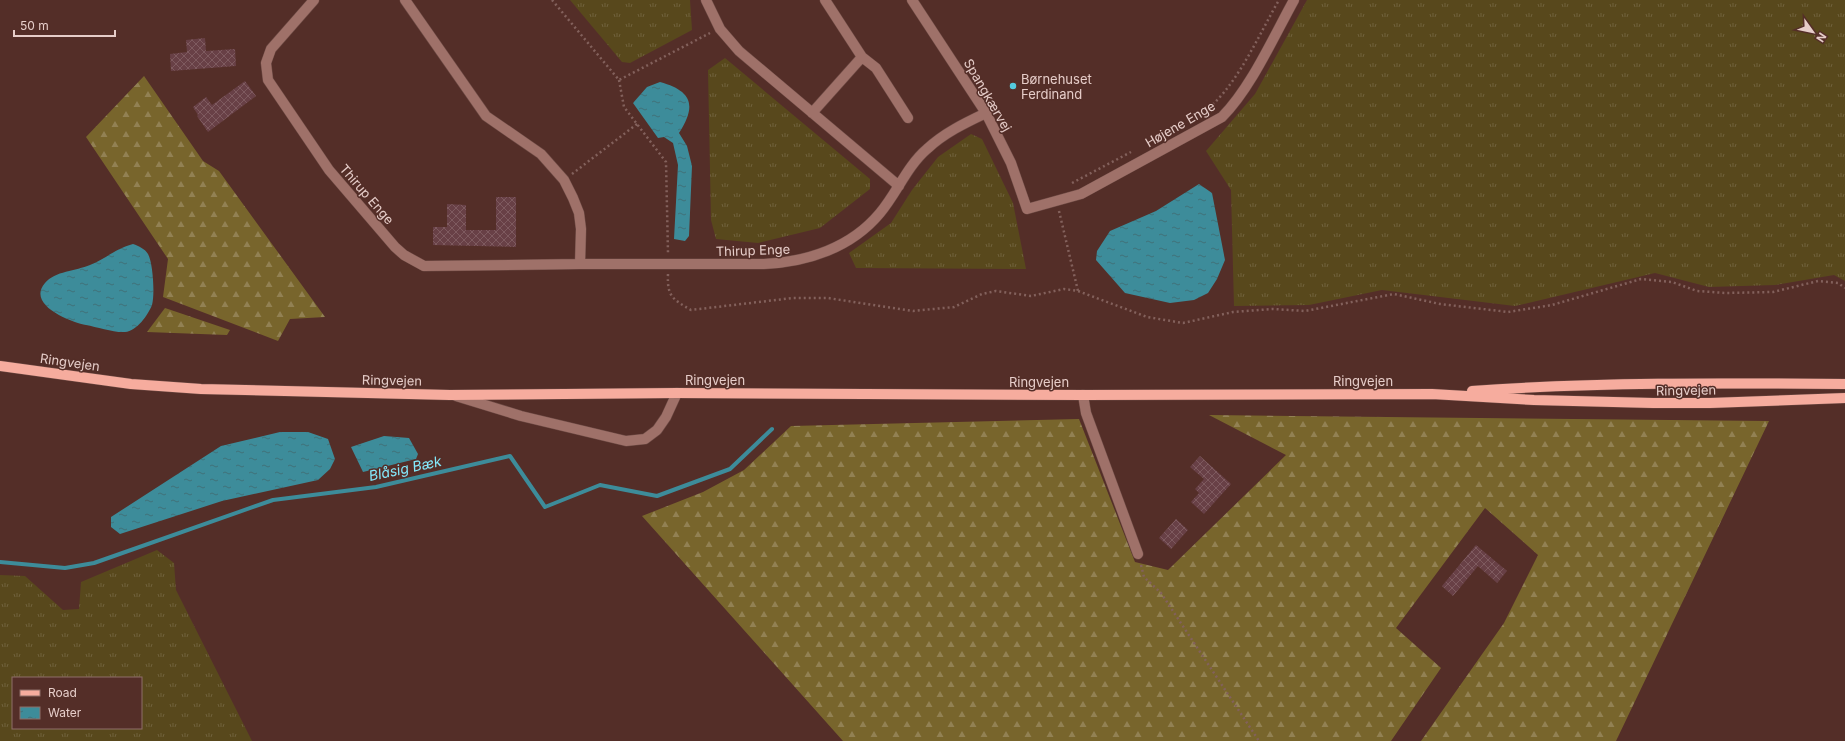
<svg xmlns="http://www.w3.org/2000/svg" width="1845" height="741" font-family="Inter,sans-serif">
<defs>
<pattern id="grass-tufts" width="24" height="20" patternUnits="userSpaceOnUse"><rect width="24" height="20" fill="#58481c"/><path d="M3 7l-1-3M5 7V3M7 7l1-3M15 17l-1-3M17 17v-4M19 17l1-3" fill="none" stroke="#70613c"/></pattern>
<pattern id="forest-firs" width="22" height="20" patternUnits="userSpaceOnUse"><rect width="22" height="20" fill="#78652c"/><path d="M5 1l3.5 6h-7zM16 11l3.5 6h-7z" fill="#928153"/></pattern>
<pattern id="water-ripples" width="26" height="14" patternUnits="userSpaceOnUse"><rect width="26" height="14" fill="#3d8c9a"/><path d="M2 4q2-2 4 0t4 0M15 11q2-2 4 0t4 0" fill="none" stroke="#407179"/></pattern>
<pattern id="building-cross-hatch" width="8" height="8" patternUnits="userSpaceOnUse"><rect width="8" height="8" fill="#684046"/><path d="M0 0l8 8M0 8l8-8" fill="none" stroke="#7e5a5f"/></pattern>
</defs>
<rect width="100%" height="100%" fill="#542e28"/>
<!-- grass -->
<path fill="url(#grass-tufts)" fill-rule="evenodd" d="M570,0H690L692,30L630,63L622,62Z
M1307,0H1845V281L1834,275L1775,285L1709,287L1655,273L1515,306L1382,290L1309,305L1234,306L1231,190L1206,151L1255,94Z
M725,58L870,179V189L820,228L758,243L716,239L711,220L708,70Z
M971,134L982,139L1013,203L1026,269L856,268L849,253L891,223L912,190L938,157Z
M157,550L174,563L176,590L252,741H0V575L25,576L63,610L79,609L81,582ZM13,678H141V728H13Z"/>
<!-- forest -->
<path fill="url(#forest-firs)" d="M144,76L203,161L219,171L325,317L290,319L278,341L163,297L168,259L86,137Z
M165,308L230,330L227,335L147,332Z
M1209,415L1769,421L1616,741H1421L1504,623L1538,555L1485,508L1396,628L1441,668L1391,741H843L642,516L703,492L744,470L791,426L1079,419L1135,562L1168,570L1286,455Z"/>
<!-- water -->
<path fill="url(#water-ripples)" d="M660,82C692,91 697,105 679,133L687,146L692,166L689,236L685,241L674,239L678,165L673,143L664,137L658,138L633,103L647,87Z
M1199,184L1212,193L1225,260L1217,279L1208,293L1194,300L1170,303L1125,293L1096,260L1097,251L1110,231L1156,211Z
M133,244C139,246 145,249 148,254C153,263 155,295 152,305C148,315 137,331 125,332C115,333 97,327 86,325C71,322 26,305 45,283C55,271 76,271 90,265C106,259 114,249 133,244Z
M280,432H308L328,439L335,459L330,469L318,480L222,501L120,534L111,527V517L221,446Z
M384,436L409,438L418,454L416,459L363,472L351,447Z"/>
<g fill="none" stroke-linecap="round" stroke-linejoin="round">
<!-- stream -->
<path stroke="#3d8c9a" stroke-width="4" d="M0,562L65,568L94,563L273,500L376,487L510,456L545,507L600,485L657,496L730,469L772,429"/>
</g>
<!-- building -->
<path fill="url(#building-cross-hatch)" d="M205,38L206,51L235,49L236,66L171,71L170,54L187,52L186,40Z
M245,81L256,96L208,132L197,116L198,115L193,107L206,97L212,105Z
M496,197H516V247L433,245V227H447V204L466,205V230H496Z
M1200,456L1231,484L1204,514L1191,502L1199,493L1195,489L1204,479L1190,467Z
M1176,519L1188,530L1171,549L1159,538Z
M1476,545L1507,571L1497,583L1478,566L1453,596L1442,586Z"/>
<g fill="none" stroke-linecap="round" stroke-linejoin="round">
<!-- minor casing -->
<g stroke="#6e4b45" stroke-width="11">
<path id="minor" d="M314,0L271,49L266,63L268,80L329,170L395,247L404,255L424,266L580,264H764C807,262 851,248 880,213C897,193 907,166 927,149C944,133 965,123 986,113
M405,0L486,116L541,154L564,180L573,198L579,213L581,229L580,264
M706,0L720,29L739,51L899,186
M912,0L986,113L1011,163L1027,209L1081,194L1222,117C1251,88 1274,36 1294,0
M862,57L876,68L908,118
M812,113L862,57L825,0
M1083,395L1086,413L1138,554
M456,396L521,416L626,441L645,439L657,430L666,417L677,393"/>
</g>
<!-- major casing -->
<g stroke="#6e4b45" stroke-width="11">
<path id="major" d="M0,366L131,384L201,389L450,395L677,393L1083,395L1432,394L1534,400L1653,403H1710L1845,398
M1472,391C1596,382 1720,383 1845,384"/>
</g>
<!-- path -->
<path stroke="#83615c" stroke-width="2.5" stroke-dasharray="2 3" stroke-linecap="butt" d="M552,0L619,80L710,33
M619,80L624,107L666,162L668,253
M1201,114C1235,91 1258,36 1279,0
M572,174L637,124
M1072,183L1131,152
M1059,211L1078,291
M668,274C667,296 672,299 691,310L793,298H828L913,311L954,307L982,294L996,291L1031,296L1064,289L1078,291L1147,317L1183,323L1233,312L1273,309L1305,311L1394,294L1440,304L1508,312L1552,305L1641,279L1672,282L1697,291L1726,293L1773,292L1818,281L1838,283L1845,288
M1141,565L1144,577L1161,593L1259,741"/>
<!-- minor -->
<use href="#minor" stroke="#9f7169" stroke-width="10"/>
<!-- major -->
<use href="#major" stroke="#f6ac9e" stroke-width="10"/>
</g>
<!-- markers -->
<circle fill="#54cade" stroke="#542e28" stroke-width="1.5" cx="1013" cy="86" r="4"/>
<g text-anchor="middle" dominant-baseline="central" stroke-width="3" stroke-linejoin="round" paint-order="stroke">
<!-- poi labels -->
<g font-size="13" fill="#e6cdc9" stroke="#542e28" text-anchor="start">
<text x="1021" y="79">Børnehuset<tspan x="1021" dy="15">Ferdinand</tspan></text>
</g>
<!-- street labels -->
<g font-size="13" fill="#e6cdc9" stroke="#542e28">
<text transform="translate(988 95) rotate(60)">Spangkærvej</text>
<text transform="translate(1180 124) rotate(-30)">Højene Enge</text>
<text transform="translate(367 194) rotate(49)">Thirup Enge</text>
<text transform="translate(753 250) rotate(-2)">Thirup Enge</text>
<text transform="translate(70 362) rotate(8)">Ringvejen</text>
<text transform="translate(392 380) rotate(1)">Ringvejen</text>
<text x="715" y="380">Ringvejen</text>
<text x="1363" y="381">Ringvejen</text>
<text x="1039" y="382">Ringvejen</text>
<text transform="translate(1686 390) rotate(-1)">Ringvejen</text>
</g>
<!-- water labels -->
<g font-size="14" font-style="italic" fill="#84e9fb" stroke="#542e28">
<text transform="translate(405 468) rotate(-12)">Blåsig Bæk</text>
</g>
</g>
<!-- legend -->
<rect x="12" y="677" width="130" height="52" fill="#542e28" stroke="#8e6e68"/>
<rect x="20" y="690" width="20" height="6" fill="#f6ac9e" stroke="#8e6e68"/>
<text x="48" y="697" font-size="12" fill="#e6cdc9">Road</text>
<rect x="20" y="707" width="20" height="12" fill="url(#water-ripples)" stroke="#8e6e68"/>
<text x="48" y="717" font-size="12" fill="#e6cdc9">Water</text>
<!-- north arrow -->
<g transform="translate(1813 32) rotate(123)" stroke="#542e28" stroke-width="3" paint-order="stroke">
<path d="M0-3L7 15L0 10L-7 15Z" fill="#e6cdc9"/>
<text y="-6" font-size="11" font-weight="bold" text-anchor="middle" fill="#e6cdc9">N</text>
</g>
<!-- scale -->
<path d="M14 30v6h101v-6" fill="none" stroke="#e6cdc9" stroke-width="2"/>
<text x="20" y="30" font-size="12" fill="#e6cdc9" stroke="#542e28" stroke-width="3" paint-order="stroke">50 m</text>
</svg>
